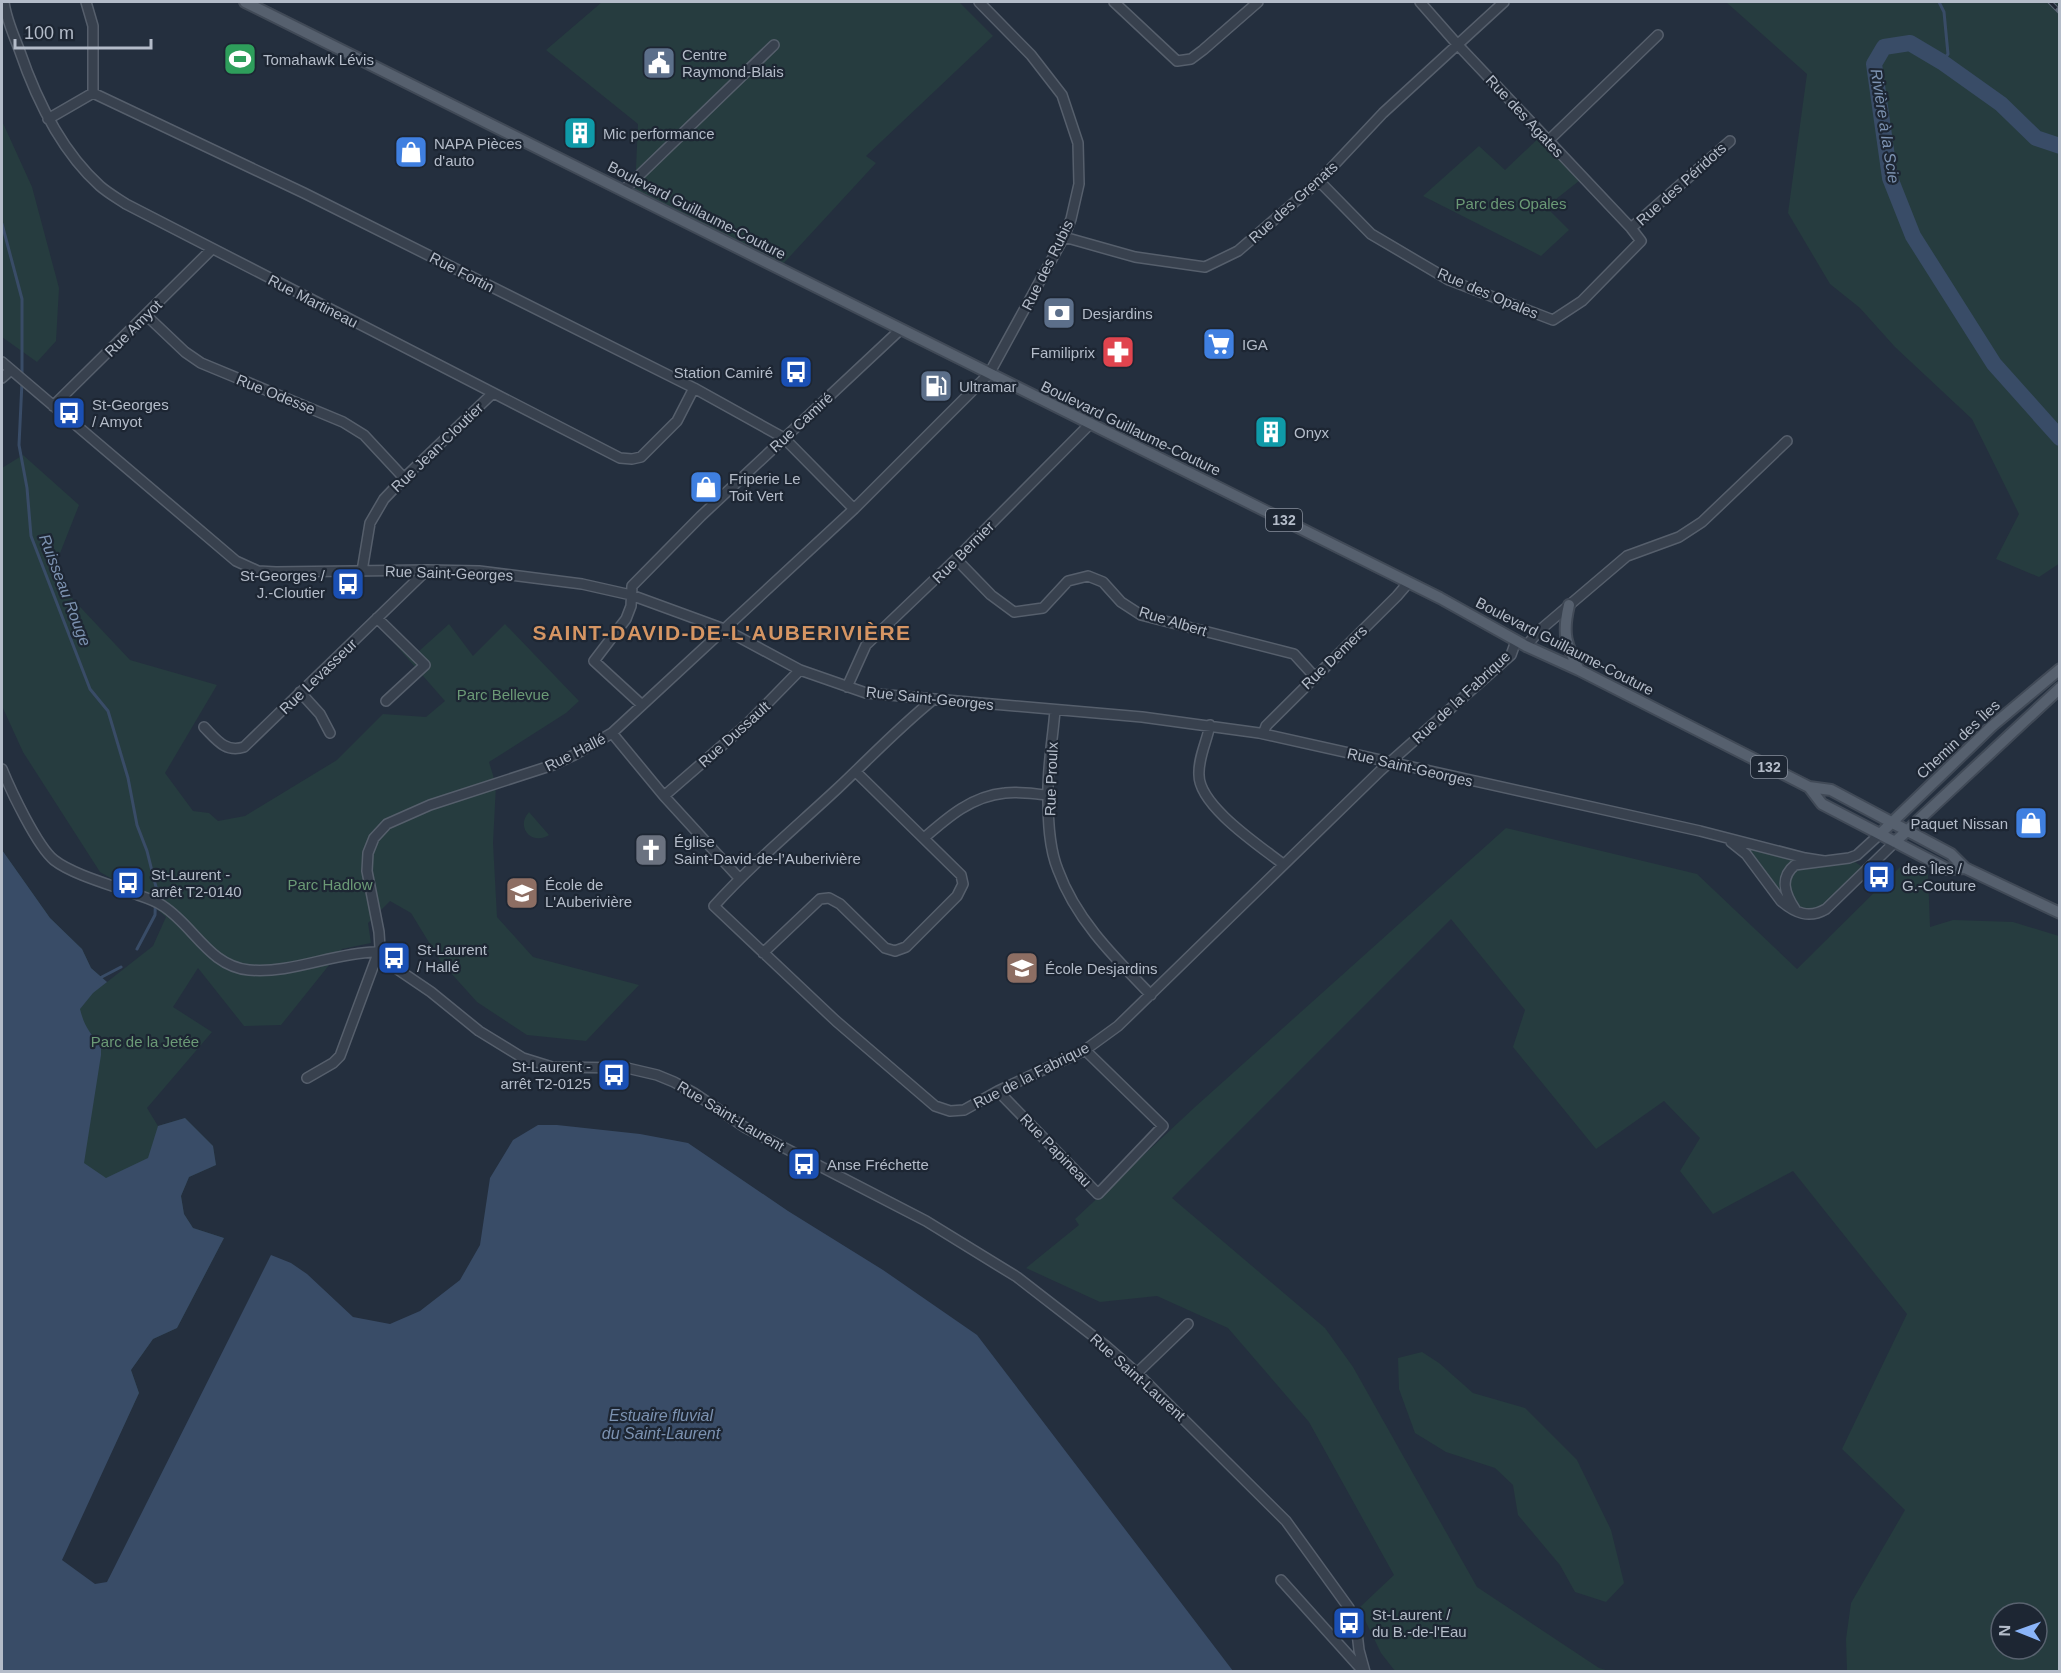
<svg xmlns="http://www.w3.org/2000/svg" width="2061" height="1673" font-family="Helvetica,sans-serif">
<rect width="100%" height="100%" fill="#242f3e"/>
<!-- green -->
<path fill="#263c3f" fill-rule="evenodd" d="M602,2H959L993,36L866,156L876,163L782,265L635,190L638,124L546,50Z
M1726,2H2059L2060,563L2039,577L1996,559L2019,514L1972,419L1895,347L1860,308L1830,284L1788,213L1807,74Z
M2,121L32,187L59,288L56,341L37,362L2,337Z
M1543,134L1584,177L1546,207L1569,230L1541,256L1423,196L1479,146L1505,170Z
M23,455L79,505L51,576L130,660L217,685L165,773L193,811L209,813L218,821L245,816L337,760L383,714L426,717L445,701L374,620L381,614L418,652L449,624L473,656L505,624L579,701L566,713L489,762L496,785L493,843L497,917L533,957L639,985L586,1041L527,1035L477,1002L441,962L411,913L390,901L368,923L371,943L342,949L281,1025L244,1026L198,968L173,1007L212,1032L147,1108L158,1126L185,1118L213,1146L216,1165L189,1177L181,1196L184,1214L193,1228L224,1238L177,1328L153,1339L131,1370L139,1393L103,1470L2,850L50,918L82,949L91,968L107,982L153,946L166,917L140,895L100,872L23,752L2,706V468Z
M529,812L549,835C532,846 515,827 529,812Z
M1506,828L1697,874L1797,969L1900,867L1912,866L1928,874L1930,927L1953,920L2013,922L2059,936V1671H1847L1846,1639L1851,1603L1905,1510L1842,1449L1907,1314L1793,1171L1713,1214L1680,1171L1700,1138L1664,1101L1596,1149L1513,1047L1525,1010L1451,919L1172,1198L1325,1328L1353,1367L1477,1587L1599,1668L1609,1671H1395L1381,1653L1359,1608L1394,1575L1309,1422L1228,1328L1157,1296L1100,1302L1026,1268L1079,1225L1075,1219L1195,1107ZM2001,1613H2037V1649H2001Z
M1727,839L1805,858H1849L1867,870L1826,909L1796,911Z
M1422,1352L1439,1363L1473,1393L1525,1408L1577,1460L1611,1530L1624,1583L1606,1602L1575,1592L1560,1565L1518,1515L1513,1485L1495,1468L1446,1452L1415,1433L1399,1389L1398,1358Z"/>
<!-- water -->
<path fill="#394c67" d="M2,850L50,918L82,949L91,968L107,982L93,993L80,1009C84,1025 89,1033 101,1045V1055L84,1163L106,1178L148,1158L158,1126L185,1118L213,1146L216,1165L189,1177L181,1196L184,1214L193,1228L224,1238L177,1328L153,1339L131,1370L139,1393L62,1560L95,1584L107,1582L271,1255L291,1263L307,1274L353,1317L390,1324L420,1311L460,1280L480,1245L490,1178L513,1140L538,1125H557L640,1134L688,1143L788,1211L883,1270L977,1335L1233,1671H2Z"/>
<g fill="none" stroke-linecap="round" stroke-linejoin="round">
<!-- stream -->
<path stroke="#394c67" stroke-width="3" d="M1939,2L1944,12L1948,54L1942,62
M2,224L22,299V376
M22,382L19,445L27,488L31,536L90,689L108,711L128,778L137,825L147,851L156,887L155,915L137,949
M98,979L121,967"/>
<!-- river -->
<path stroke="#394c67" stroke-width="16" d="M2060,146L2036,138L2001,104L1942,62L1910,43L1884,47L1874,64L1890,178L1913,236L1994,364L2060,438"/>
<!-- minor casing -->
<g stroke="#565f6c" stroke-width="12">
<path id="minor" d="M4,2C6,18 13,34 19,49C36,99 60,150 100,186C108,193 117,198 126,204L620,458L632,459L641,457L677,421L694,388
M86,2L93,26V93
M1114,2L1177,61L1191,59L1203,50L1258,2
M93,93L304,193L694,388L784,438L854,509
M48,119L93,93
M1549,140L1658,35
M1319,181L1371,234L1449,280L1553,320L1582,301L1641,241L1631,228L1457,44L1420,2
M624,190L774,45
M1631,228L1730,141
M1064,237L1135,257L1205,267L1238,251L1319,181L1383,113L1504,2
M146,315L185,352L201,363L343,422L364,435L404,478
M2,362L236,561L258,571L276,572L427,570L479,571L582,584L631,595L724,629L800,670L866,693L1142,717L1259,733L1700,831L1805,858L1824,861
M2,378L11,370
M53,406L212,249
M956,559L991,595L1014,612L1043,608L1068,581L1088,576L1103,582L1121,602L1141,615L1294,654L1314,676
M362,571L370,523L384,499L404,478L493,393
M377,618L425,665L386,701
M1526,646L1540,630L1627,556L1679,537L1702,522L1787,441
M847,687L866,645L956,559L1090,424
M300,692L320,714L330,733
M934,699C899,727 869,759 837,789C795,828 752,864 714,906L836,1021L935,1106L950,1111L964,1110L998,1091L1085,1050L1118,1026L1380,771L1511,655L1516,641
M642,705L594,661L626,619L631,606L632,586L701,516L901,329
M1055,710C1053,738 1047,768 1048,797C1048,821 1049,848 1058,870C1076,920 1115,958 1151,995
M1210,725C1207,741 1198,758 1199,775C1199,806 1260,846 1283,864
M204,727C216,739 225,753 244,747L427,570
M612,733L664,796L739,878
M1263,734L1266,726L1397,596L1409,582
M2,769C11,791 37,846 54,860C73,875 115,886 138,895C147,898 156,901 163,906C194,926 209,966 249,970C291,974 333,953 375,952L378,956L431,992L479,1031L523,1058L552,1067L627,1068L657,1075L674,1082L694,1093L746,1128L926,1221L1017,1277L1106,1346L1137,1373L1286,1521L1349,1608L1356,1624L1359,1650L1365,1672
M664,796L747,724L800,670
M924,838C948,817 972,796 1005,793C1019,791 1034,794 1048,795
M1731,842L1746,854L1781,901C1795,913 1809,919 1826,909L1895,842
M1795,909C1785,894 1779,878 1795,865L1849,858L1857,855L1880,834
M763,953L820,899L829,898L840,904L885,948L895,951L906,947L957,896L963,884L961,875L856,772
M307,1078L333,1063L340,1056L380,948L379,932L367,871L368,853L374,838L387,824L430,805L553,765L574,755L612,733L854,509L989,374L1064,237L1071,219L1079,184L1078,143L1062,95L1031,55L979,2
M998,1091L1098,1194L1163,1126L1085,1050
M1137,1373L1188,1324
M1281,1580L1362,1670"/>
</g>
<!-- major casing -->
<g stroke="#414a57" stroke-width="14">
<path id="major" d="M245,2L1440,598L1526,646L1579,670L1809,787L1831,790L1951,854L1965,868L2060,913
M1569,605C1562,634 1566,644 1579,670
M1809,787L1822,804L1947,869L1965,868
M1880,834L1992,726L2060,669
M1895,842L2060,688"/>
</g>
<!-- minor -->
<use href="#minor" stroke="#38414e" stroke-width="9"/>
<!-- major -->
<use href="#major" stroke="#56606e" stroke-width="10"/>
<!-- rail casing -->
<g stroke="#5a6575" stroke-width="5">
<path id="rail" d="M2050,2L2060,12"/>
</g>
<!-- rail -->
<use href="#rail" stroke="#1d2633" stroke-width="3" stroke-dasharray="9" stroke-linecap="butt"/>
</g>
<!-- icons -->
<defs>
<g id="stadium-square" transform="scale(1.725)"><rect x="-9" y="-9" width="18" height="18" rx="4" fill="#2e9e5b" stroke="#1d2633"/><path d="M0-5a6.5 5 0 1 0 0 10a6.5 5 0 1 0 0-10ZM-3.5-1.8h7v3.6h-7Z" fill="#fff"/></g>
<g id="civic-square" transform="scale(1.725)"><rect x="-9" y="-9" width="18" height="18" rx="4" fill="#5c6f8a" stroke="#1d2633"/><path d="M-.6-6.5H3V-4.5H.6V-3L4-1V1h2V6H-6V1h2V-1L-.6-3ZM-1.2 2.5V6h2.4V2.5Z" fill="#fff"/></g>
<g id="building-square" transform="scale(1.725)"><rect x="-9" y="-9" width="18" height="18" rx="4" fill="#0f9aa8" stroke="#1d2633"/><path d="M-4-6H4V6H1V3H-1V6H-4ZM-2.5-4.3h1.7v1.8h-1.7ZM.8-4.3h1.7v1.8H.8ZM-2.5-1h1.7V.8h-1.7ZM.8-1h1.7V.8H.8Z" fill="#fff"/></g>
<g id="shop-square" transform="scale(1.725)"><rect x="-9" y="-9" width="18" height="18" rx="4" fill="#3f7fe0" stroke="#1d2633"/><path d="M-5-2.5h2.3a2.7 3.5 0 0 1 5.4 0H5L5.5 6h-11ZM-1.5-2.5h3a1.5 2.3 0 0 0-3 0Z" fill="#fff"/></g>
<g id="bank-square" transform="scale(1.725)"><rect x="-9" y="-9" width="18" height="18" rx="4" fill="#5c6f8a" stroke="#1d2633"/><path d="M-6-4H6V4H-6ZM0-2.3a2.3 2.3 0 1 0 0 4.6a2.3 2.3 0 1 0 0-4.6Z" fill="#fff"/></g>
<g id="supermarket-square" transform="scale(1.725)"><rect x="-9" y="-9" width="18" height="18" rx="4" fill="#3f7fe0" stroke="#1d2633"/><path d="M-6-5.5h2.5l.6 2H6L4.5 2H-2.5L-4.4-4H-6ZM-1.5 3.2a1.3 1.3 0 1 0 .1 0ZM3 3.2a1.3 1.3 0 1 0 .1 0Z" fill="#fff"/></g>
<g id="pharmacy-square" transform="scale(1.725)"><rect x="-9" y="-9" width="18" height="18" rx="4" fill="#e0444e" stroke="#1d2633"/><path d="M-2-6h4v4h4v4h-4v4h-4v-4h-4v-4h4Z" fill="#fff"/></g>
<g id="bus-square" transform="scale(1.725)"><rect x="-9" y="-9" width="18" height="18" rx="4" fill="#1a4fb4" stroke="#1d2633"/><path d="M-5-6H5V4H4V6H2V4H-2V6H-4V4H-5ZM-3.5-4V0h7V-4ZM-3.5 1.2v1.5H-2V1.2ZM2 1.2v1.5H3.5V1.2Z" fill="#fff"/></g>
<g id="fuel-square" transform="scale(1.725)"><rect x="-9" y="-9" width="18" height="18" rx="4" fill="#5c6f8a" stroke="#1d2633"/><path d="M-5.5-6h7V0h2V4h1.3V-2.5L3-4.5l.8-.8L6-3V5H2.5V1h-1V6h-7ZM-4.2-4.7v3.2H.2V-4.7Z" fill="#fff"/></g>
<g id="church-square" transform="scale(1.725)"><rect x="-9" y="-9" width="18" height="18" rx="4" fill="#6b7280" stroke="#1d2633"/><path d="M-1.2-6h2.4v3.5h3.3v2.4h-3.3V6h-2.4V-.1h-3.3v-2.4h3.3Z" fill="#fff"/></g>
<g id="school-square" transform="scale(1.725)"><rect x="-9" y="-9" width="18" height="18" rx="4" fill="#8d6e63" stroke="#1d2633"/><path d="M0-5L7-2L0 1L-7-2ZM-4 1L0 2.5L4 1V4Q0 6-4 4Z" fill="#fff"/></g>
</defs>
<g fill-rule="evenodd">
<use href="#stadium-square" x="240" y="59"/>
<use href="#civic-square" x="659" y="63"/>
<use href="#building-square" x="580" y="133"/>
<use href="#shop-square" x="411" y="152"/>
<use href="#bank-square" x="1059" y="313"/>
<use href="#supermarket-square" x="1219" y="344"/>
<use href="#pharmacy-square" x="1118" y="352"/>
<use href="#bus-square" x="796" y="372"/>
<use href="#fuel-square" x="936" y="386"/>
<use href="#bus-square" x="69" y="413"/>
<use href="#building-square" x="1271" y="432"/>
<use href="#shop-square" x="706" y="487"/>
<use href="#bus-square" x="348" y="584"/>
<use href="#shop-square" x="2031" y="823"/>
<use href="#church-square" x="651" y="850"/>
<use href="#bus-square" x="1879" y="877"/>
<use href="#bus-square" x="128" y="883"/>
<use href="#school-square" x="522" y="893"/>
<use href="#bus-square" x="394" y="958"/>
<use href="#school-square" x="1022" y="968"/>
<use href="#bus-square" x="614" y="1075"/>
<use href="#bus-square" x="804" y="1164"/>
<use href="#bus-square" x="1349" y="1623"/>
</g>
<g text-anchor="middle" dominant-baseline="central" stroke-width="4.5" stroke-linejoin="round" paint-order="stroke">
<!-- shield labels -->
<g fill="#1d2633" stroke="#878f9c" stroke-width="1.5">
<rect x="1266" y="509" width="36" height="22" rx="4.5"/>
<rect x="1751" y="756" width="36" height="22" rx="4.5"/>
</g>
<g font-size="14" font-weight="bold" fill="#b4bcc9">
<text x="1284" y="520">132</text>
<text x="1769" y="767">132</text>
</g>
<!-- poi labels -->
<g font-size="15" fill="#b4bcc9" stroke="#1d2633" text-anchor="start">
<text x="682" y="54">Centre<tspan x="682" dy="17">Raymond-Blais</tspan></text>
<text x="263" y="59">Tomahawk Lévis</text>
<text x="603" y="133">Mic performance</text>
<text x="434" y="143">NAPA Pièces<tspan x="434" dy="17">d'auto</tspan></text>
<text x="1082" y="313">Desjardins</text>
<text x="1242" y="344">IGA</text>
<text x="1095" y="352" text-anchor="end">Familiprix</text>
<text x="773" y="372" text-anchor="end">Station Camiré</text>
<text x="959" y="386">Ultramar</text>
<text x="92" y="404">St-Georges<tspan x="92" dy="17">/ Amyot</tspan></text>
<text x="1294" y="432">Onyx</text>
<text x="729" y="478">Friperie Le<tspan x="729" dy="17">Toit Vert</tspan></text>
<text x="325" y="575" text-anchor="end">St-Georges /<tspan x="325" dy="17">J.-Cloutier</tspan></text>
<text x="2008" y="823" text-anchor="end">Paquet Nissan</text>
<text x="674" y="841">Église<tspan x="674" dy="17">Saint-David-de-l’Auberivière</tspan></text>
<text x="1902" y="868">des Îles /<tspan x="1902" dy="17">G.-Couture</tspan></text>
<text x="151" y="874">St-Laurent -<tspan x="151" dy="17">arrêt T2-0140</tspan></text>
<text x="545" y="884">École de<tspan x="545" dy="17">L'Auberivière</tspan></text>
<text x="417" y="949">St-Laurent<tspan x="417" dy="17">/ Hallé</tspan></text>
<text x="1045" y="968">École Desjardins</text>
<text x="591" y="1066" text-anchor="end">St-Laurent -<tspan x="591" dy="17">arrêt T2-0125</tspan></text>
<text x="827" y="1164">Anse Fréchette</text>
<text x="1372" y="1614">St-Laurent /<tspan x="1372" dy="17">du B.-de-l'Eau</tspan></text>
</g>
<!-- street labels -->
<g font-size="15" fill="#b4bcc9" stroke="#1d2633">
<text transform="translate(1525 116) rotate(47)">Rue des Agates</text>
<text transform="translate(1681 184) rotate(-42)">Rue des Péridots</text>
<text transform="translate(1293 202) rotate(-42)">Rue des Grenats</text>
<text transform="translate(697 210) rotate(27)">Boulevard Guillaume-Couture</text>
<text transform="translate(1047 265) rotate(-64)">Rue des Rubis</text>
<text transform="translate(462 272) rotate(27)">Rue Fortin</text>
<text transform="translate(1488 293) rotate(23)">Rue des Opales</text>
<text transform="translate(313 301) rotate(27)">Rue Martineau</text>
<text transform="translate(133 328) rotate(-45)">Rue Amyot</text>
<text transform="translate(276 394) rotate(22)">Rue Odesse</text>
<text transform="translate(801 422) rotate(-43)">Rue Camiré</text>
<text transform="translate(1131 428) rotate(26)">Boulevard Guillaume-Couture</text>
<text transform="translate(437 447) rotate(-44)">Rue Jean-Cloutier</text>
<text transform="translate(963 552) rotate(-45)">Rue Bernier</text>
<text transform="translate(449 573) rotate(2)">Rue Saint-Georges</text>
<text transform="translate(1173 621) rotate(17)">Rue Albert</text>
<text transform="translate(1565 646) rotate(27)">Boulevard Guillaume-Couture</text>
<text transform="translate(1334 657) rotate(-44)">Rue Demers</text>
<text transform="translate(318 676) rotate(-44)">Rue Levasseur</text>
<text transform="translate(1461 697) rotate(-43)">Rue de la Fabrique</text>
<text transform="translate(930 698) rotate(6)">Rue Saint-Georges</text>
<text transform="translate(734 734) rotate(-42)">Rue Dussault</text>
<text transform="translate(1958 739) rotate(-43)">Chemin des Îles</text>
<text transform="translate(575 752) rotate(-27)">Rue Hallé</text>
<text transform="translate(1410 767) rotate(13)">Rue Saint-Georges</text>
<text transform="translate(1051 779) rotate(-88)">Rue Proulx</text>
<text transform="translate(1031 1075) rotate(-27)">Rue de la Fabrique</text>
<text transform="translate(731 1116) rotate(31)">Rue Saint-Laurent</text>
<text transform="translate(1056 1150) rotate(46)">Rue Papineau</text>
<text transform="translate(1138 1377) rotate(42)">Rue Saint-Laurent</text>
</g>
<!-- park labels -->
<g font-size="15" fill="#6b9a76" stroke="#1d2633">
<text x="1511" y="203">Parc des Opales</text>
<text x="503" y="694">Parc Bellevue</text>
<text x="330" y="884">Parc Hadlow</text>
<text x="145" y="1041">Parc de la Jetée</text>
</g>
<!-- water labels -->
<g font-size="16" font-style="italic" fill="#7c92b1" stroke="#1d2633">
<text transform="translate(1885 126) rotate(81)">Rivière à la Scie</text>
<text transform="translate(65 590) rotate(69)">Ruisseau Rouge</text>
<text x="661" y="1415">Estuaire fluvial<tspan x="661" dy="18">du Saint-Laurent</tspan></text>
</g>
<!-- district labels -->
<g font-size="21" font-weight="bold" letter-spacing="1.5" fill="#d59563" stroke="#1d2633">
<text x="722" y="632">SAINT-DAVID-DE-L'AUBERIVIÈRE</text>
</g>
</g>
<!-- border -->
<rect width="2061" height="1673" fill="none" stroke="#b4bcc9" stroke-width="6"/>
<!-- north arrow -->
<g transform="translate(2019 1631) rotate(271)"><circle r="28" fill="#1d2633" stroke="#59626f" stroke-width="1.5"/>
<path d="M0-4.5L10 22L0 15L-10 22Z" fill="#8ab4f8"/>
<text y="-9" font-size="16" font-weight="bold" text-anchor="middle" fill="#b4bcc9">N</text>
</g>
<!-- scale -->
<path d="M15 39v9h136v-9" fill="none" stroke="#b4bcc9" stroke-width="3"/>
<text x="24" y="39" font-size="18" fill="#b4bcc9" stroke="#1d2633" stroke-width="4.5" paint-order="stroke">100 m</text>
</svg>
